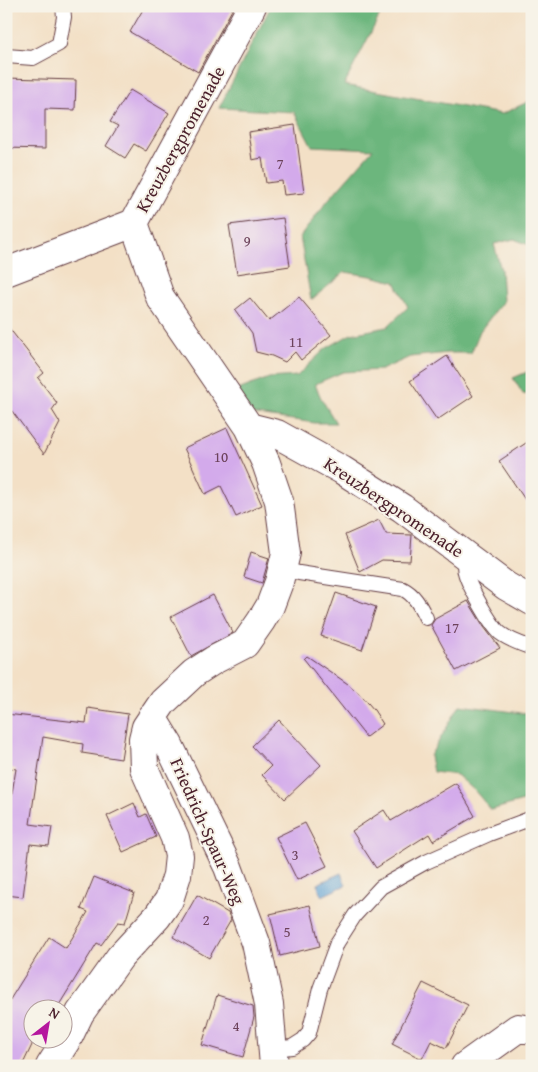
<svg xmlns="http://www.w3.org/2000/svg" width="538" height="1072" font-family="'Gentium Book Plus',serif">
<rect width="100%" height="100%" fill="#f7f3e8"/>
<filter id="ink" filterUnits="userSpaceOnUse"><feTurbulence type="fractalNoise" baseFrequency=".02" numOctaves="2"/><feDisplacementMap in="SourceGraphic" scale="10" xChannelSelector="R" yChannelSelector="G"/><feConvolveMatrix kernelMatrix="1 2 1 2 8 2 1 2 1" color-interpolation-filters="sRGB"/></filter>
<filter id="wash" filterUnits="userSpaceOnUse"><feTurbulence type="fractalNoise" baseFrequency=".0096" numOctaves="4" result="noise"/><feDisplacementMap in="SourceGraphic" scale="20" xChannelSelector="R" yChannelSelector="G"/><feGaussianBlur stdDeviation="1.12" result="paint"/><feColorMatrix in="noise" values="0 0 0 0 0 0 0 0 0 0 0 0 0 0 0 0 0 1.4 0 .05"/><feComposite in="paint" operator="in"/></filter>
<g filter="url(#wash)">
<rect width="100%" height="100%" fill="#f3e0c6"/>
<!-- forest -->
<path fill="#6cb67d" stroke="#5b6a54" d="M271,6H382V11L344,85L502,114L532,100V246L514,239L494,244L501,270L503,301L480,331L471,353H448L410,357L381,370L343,372L315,384L321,398L336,423H315L249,414L238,390L269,378L297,376L325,349L351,334L387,327L408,307L395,282L371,276L345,272L311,300L300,237L328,200L373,149L312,146L294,112L219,108Z
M532,370V395L523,394L513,378Z
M460,705L522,713L532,712V776L523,801L491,810L475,791L457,775L433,772L430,756Z"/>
<!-- water -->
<path fill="#60a2d3" stroke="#55607f" d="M341,873L346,885L322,896L317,884Z"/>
<g id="blocks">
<!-- building -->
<path fill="#d3aaeb" d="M145,6H234L198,72L130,32Z
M6,78L76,80L75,110L45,109V149L6,148Z
M130,90L169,113L146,151L134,144L125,158L106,146L118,126L110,122Z
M295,125L304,193L284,195L282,181L266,183L262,158L252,160L248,132Z
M283,218L290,266L237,274L229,225Z
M299,297L331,335L301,360L295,352L285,362L272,356L256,352L252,333L235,310L250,298L269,321Z
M6,324L44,373L38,378L57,403L52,410L60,423L44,454L6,403Z
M447,356L473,396L437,420L410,381Z
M227,428L262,505L236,517L221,486L205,494L184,448Z
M532,439V510L499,461Z
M379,520L386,534L412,535L410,561L382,560L360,572L345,535Z
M251,552L269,558L262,583L244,577Z
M336,593L376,607L362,650L321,636Z
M213,595L233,633L191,656L171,617Z
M468,601L484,627L500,648L456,671L431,625L435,619Z
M307,656L348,684L362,696L374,710L383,724L366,737L304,659Z
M88,708L128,714L121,759L82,753L83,744L43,737L30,824L52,827L49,846L30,844L23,897L6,895V829L16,769L6,767V714L86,723Z
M279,720L321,765L285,799L262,775L271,766L252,746Z
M456,783L475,816L433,841L429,834L376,868L352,831L384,810L391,821Z
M134,803L140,817L146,814L156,837L123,852L107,816Z
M305,823L327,866L297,880L276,837Z
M94,877L134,893L125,923L118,922L101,945L97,943L56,1010H32V1045L22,1066H6V1006L49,937L66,948L88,912L81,909Z
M197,895L228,913L231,920L209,958L173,937Z
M310,905L320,946L280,956L270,914Z
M423,983L468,1005L446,1048L431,1041L422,1059L392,1044Z
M217,995L253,1006L254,1017L243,1057L202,1045Z"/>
</g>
</g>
<g filter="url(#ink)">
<use href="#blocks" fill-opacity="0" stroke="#633c42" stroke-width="1"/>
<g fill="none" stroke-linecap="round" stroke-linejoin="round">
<!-- service casing -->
<g stroke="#633c42" stroke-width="16">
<path id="service" d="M6,56L33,58L59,44L64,17L63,6
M468,557C465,562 463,567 465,572C468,585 491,625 500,633C509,640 521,644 532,648
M283,569L299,573L403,589C415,595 420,606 426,618
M273,1049L292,1047L303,1040L309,1033L320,989L337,943L355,915L381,887L426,862L489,834L532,818"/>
</g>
<!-- minor casing -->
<g stroke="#633c42" stroke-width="30">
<path id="minor" d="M6,272L134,223
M249,427L277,434L342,470L402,508L506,586L532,601
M152,717L169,745L228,867L256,943L269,1004L274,1066
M50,1066L68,1038L80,1013L120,957L157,917L169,900L177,875L179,856L175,838L144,768L143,739L146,727L163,702L194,673L214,660L245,644L261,621L270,606L279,582L286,553L279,501L266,463L249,427L160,297L134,223L252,6
M465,1066L518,1028L532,1030"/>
</g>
<!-- service -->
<use href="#service" stroke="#fff" stroke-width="14"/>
<!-- minor -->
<use href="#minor" stroke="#fff" stroke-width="28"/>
</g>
</g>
<g text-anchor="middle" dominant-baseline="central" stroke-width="4" stroke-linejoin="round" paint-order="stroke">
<!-- number labels -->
<g font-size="15" fill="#6c425b">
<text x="280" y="163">7</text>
<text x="247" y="240">9</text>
<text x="296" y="341">11</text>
<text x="221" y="456">10</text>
<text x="452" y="627">17</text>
<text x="295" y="854">3</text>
<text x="206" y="919">2</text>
<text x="287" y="931">5</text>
<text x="236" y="1025">4</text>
</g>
<!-- street labels -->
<g font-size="18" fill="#4a1f2b" stroke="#f7f3e8">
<text transform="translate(180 139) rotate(-61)">Kreuzbergpromenade</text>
<text transform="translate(394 507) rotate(34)">Kreuzbergpromenade</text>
<text transform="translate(208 831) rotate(66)">Friedrich-Spaur-Weg</text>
</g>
</g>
<!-- margin -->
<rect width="538" height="1072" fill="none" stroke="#f7f3e8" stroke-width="25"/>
<!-- north arrow -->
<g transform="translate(48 1024) rotate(31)"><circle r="24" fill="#f7f3e8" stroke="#b29e9c"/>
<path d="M0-4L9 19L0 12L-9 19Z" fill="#b5179e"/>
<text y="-8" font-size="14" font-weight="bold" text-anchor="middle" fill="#4a1f2b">N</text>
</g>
</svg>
